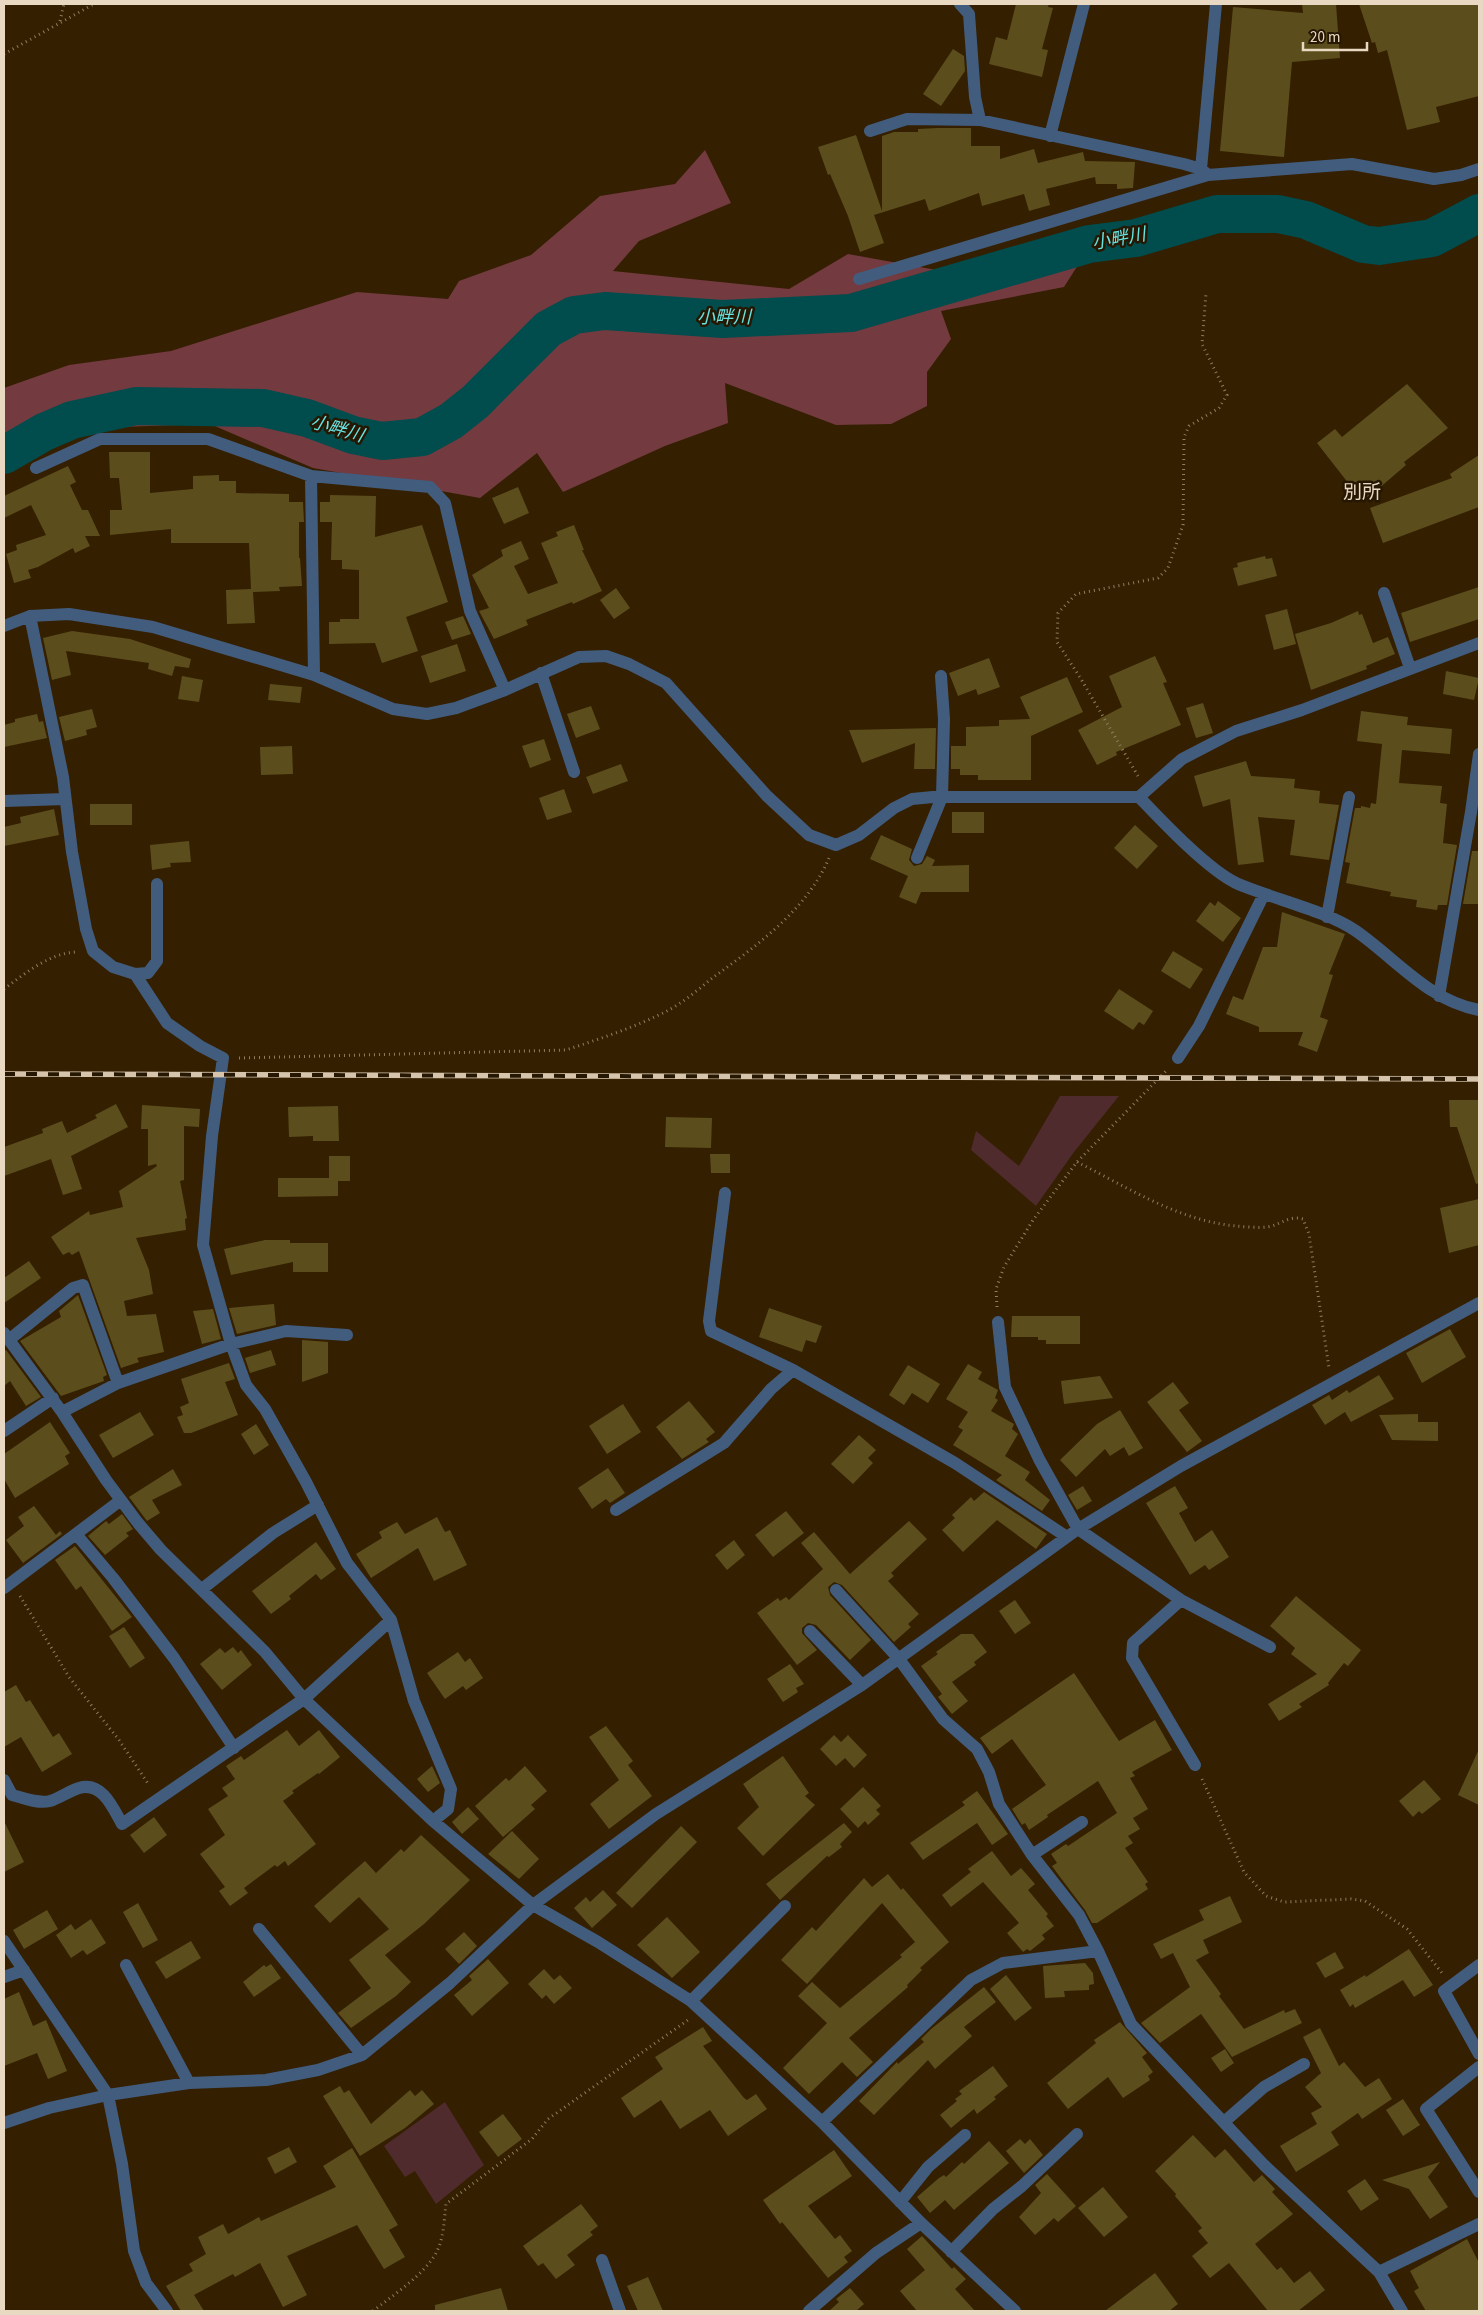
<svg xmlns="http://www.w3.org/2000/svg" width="1483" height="2315" font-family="'Source Sans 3','Noto Sans JP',sans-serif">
<rect width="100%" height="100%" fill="#341f00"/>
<!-- green -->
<path fill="#4f2b2e" d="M1060,1096H1119L1074,1152L1036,1206L971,1150L976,1131L1019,1166Z
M445,2102L484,2165L436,2204L415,2171L405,2177L384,2146Z"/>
<!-- forest -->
<path fill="#733a40" d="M705,150L731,203L639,241L613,271L789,289L848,254L942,271L1101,229L1064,287L941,311L951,339L927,372V406L891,424L836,425L725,383L728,423L665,446L563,492L537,453L480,498L313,468L210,424L89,428L4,467V388L69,365L171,351L357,292L448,299L459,281L531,255L600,196L675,184Z"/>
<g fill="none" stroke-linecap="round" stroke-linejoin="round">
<!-- river -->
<path stroke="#014c4c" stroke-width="38" d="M4,455L44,432L72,420L136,406L263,408L307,418L353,435L382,441L422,437L451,421L475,402L548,329L574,315L605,311L723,319L851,313L1089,244L1136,238L1217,214H1278L1306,220L1363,244L1379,246L1432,238L1479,213"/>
</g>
<!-- building -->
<path fill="#5b4e1c" d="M1016,4H1049L1048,7L1053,8L1042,49L1048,50L1042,77L989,64L996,37L1007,40Z
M1302,4H1336L1340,58L1292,62L1284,157L1220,151L1233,7L1303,13Z
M1359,4H1479V96L1436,107L1440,122L1407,130L1387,50L1378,53L1375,42L1372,43Z
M953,49L964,56L965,71L941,106L923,94Z
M937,128H971V146H1000V159L1034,149L1038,163L1083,152L1085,161L1135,162L1133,188L1117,189V184H1096L1095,177L1046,189L1050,205L1029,211L1024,194L982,206L979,193L929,211L925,199L874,215L884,243L860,252L848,216L830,174L828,175L818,147L856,135L882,211V136L894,132H918V129Z
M1407,384L1448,428L1404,462L1406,465L1363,502L1317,443L1335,429L1342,437Z
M109,452H150V493L193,489V476L219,475V481H236V493L289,494V502H303L304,522H299V558H300L302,586L279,587L280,591L253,592L255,623L227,624L226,590L251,589L249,543H171V529L110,535V510H122L119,478H110Z
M1479,455V507L1383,543L1370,508L1452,478L1450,474Z
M68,466L76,482L70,485L82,510H88L100,536H85L90,546L75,553L73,548L38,567L28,570L31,578L14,583L6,554L17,550L16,545L46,535L31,505L4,518V496Z
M518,487L529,513L504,524L492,498Z
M330,495L376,496L375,537L422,525L448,602L406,617L418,651L382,663L375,643L329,644V622H340V619H359V570L342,569V560H331L332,522H320V502H330Z
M574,525L584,550H582L602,591L573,604L572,602L526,620L528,625L494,639L479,611L489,608L472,575L503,556L501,550L521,541L529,559L514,566L528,594L558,583L541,543L558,536L556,532Z
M1265,556L1266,559L1272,558L1277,576L1238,586L1233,568L1238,567L1237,563Z
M1479,587V619L1410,642L1401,613Z
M616,588L630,608L614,619L600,600Z
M1287,609L1296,644L1274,650L1265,615Z
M1358,611L1359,615L1362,614L1373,643L1388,637L1395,654L1366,666L1367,669L1311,690L1295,634L1331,623Z
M463,616L471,634L452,640L445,622Z
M72,631L130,639L191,659L189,668L175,666L172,676L148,669L149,663L66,651L71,675L52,680L43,638Z
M457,644L466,671L430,683L421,656Z
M1155,656L1167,682L1163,683L1181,725L1116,752L1117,755L1097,765L1078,730L1122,707L1109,676Z
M989,658L1000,687L978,695L976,689L958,696L949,673Z
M1446,671L1479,678L1474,700L1443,694Z
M182,676L203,680L199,702L178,699Z
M1067,677L1083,712L1031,736V780H978V775H960V769H951V746H966V727L999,726V720L1030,719L1020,697Z
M270,684L302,687L300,703L268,700Z
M1203,703L1213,733L1196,738L1186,708Z
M591,706L600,729L576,738L567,714Z
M92,709L97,727L86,730L87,735L65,741L59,717Z
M1361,711L1408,717L1407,725L1452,729L1450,754L1402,750L1399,783L1442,786L1440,803L1447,804L1443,843L1457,845L1447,905H1438L1437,910L1416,907L1417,900L1390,896L1391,892L1346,883L1350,863L1345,862L1355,808H1361V806L1370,808L1371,803L1376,804L1382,744L1357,741Z
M37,714L39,722L43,721L47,738L4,747V725L15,722V719Z
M936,728L935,769H914L915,743L862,763L849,730Z
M544,739L551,760L530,768L522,746Z
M292,746L293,774L261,775L260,747Z
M1246,761L1251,776L1295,779L1294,788L1320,791L1319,803L1339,805L1329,860L1290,855L1295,820L1258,817L1264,862L1238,865L1230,799L1203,807L1194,776Z
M621,764L628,781L593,794L586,777Z
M564,789L572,812L547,820L539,798Z
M90,804H132V825H90Z
M54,809L59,835L4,846V827L21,823L20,817Z
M952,812H984V833H952Z
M1135,825L1158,846L1137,869L1114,848Z
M881,835L912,849L909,860L914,866L922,864L927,856L935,860L932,866L969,865V892H921L916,904L899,897L908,876L870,859Z
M189,841L191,862L170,863L171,867L152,870L150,845Z
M1472,851H1479V904H1463Z
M1218,901L1241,918L1223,942L1196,921L1210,902L1215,906Z
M1282,912L1345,934L1329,974L1333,975L1320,1017L1328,1020L1317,1052L1298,1045L1303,1032H1259V1027L1226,1014L1233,996L1243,1000L1263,947H1277Z
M1173,951L1203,969L1190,989L1161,971Z
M1119,989L1153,1011L1144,1025L1139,1022L1133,1030L1104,1011Z
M1449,1100H1478L1479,1183L1476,1184L1457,1127H1450Z
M116,1104L128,1127L71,1156L82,1189L63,1195L51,1159L4,1176V1147L43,1133L42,1129L62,1121L67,1133L97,1118L95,1115Z
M142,1105L200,1109L199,1127L184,1126V1180L180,1181L187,1218L185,1219L186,1230L136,1238L149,1270L153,1294L124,1301L127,1316L156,1314L164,1352L137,1358L139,1362L121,1368L79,1251L72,1255L69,1252L63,1255L51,1237L89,1211L90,1215L123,1207L119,1191L157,1166L156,1164L148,1166V1129H141Z
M338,1106L339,1141H313V1136L289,1137L288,1107Z
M666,1117L712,1118L711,1148L665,1147Z
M710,1154H730V1173H711Z
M329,1156H350V1181H338V1196L278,1197V1178H329Z
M1479,1199V1245L1449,1253L1440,1208Z
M265,1240H290V1243H328V1272H293V1262L231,1275L224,1249Z
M29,1261L41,1278L4,1303V1278Z
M78,1295L107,1375L103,1377L104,1381L61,1396L20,1341L61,1317L59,1311Z
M274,1304L276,1325L237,1334L229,1308Z
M769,1308L822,1326L816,1343L806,1340L802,1352L759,1337Z
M213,1309L221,1339L202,1344L193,1311Z
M1012,1316H1080V1344H1046V1340H1038V1337H1011Z
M1450,1329L1466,1357L1422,1383L1406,1353Z
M302,1340L328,1342V1373L302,1382Z
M6,1350L41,1397L26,1406L10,1381L4,1386V1351Z
M271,1350L276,1365L250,1373L245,1358Z
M229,1363L235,1379L225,1382L238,1415L191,1433H184L177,1417L183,1415L180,1407L189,1403L181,1379Z
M968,1364L982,1372L978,1379L998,1390L995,1398L998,1400L991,1411L1014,1424L1012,1429L1018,1434L1005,1456L1030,1472L1025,1480L1050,1500L1042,1511L996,1480L1002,1475L953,1445L963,1430L958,1427L968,1412L946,1399Z
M908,1365L940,1384L928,1403L912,1393L904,1405L889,1395Z
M1379,1375L1394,1399L1351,1422L1345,1412L1325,1425L1312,1405L1329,1395L1332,1400L1347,1390L1349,1393Z
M1100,1376L1113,1398L1064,1404L1061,1381Z
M1173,1382L1189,1403L1179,1410L1202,1441L1187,1452L1147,1402Z
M689,1401L715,1432L706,1439L709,1442L682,1459L656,1427Z
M623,1404L641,1432L607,1454L589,1426Z
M1120,1410L1143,1448L1129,1456L1124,1447L1110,1456L1105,1449L1076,1477L1060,1460L1097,1424Z
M140,1412L154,1435L113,1458L99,1435Z
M1418,1414V1422H1438V1441L1392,1440L1379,1415Z
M50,1422L70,1453L65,1456L69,1464L15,1498L4,1479V1454Z
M256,1424L269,1445L254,1455L241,1434Z
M859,1435L876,1450L868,1458L873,1463L853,1484L831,1464Z
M608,1468L625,1493L610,1503L606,1499L592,1509L578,1488Z
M173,1469L182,1485L152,1500L160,1513L147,1521L129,1497Z
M1083,1486L1092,1501L1077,1510L1068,1495Z
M1175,1486L1188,1508L1179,1513L1195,1542L1212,1530L1229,1557L1209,1570L1205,1565L1190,1575L1146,1503Z
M984,1492L1047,1534L1036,1549L997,1520L963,1552L942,1530L955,1518L952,1515L971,1497L974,1501Z
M34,1506L56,1535L60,1531L62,1534L23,1563L6,1540L24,1526L18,1517Z
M786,1511L804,1533L773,1557L755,1535Z
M122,1514L133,1529L126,1533L129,1536L105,1555L88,1536L106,1521L109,1524Z
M437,1517L445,1532L450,1530L467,1565L434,1581L418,1548L371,1578L356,1554L382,1538L379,1532L397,1522L405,1534Z
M909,1521L927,1539L891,1573L894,1576L888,1581L919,1614L908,1624L911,1627L894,1642L842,1585L834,1582L828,1587L830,1595L871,1640L850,1660L816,1625L808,1623L802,1628V1633L817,1650L797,1665L757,1613L778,1598L780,1601L786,1597L789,1600L823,1569L801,1543L814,1532L850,1574Z
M734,1540L745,1555L727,1570L715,1555Z
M316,1542L336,1569L321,1580L316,1574L289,1596L291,1599L271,1614L252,1591Z
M75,1546L132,1617L112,1631L81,1586L76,1590L55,1560Z
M1296,1596L1361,1650L1348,1666L1344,1663L1328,1683L1329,1685L1299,1704L1302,1707L1279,1721L1268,1704L1317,1674L1291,1654L1295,1648L1270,1626Z
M1015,1600L1031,1623L1015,1634L999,1611Z
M124,1627L145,1658L130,1668L109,1636Z
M961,1634H973L987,1652L974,1662L976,1665L952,1682L968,1701L952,1714L938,1697L942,1694L921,1666L938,1654L936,1652Z
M233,1647L238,1653L241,1650L252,1665L222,1690L200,1664L220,1648L225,1653Z
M458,1652L465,1662L470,1658L483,1678L466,1690L463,1686L445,1699L427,1673Z
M790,1664L804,1684L796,1688L798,1692L783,1702L767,1679Z
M1074,1673L1119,1741L1155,1720L1172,1750L1132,1772L1135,1776L1130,1778L1148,1809L1133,1818L1140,1829L1128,1836L1133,1843L1125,1848L1148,1882L1145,1884L1148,1889L1097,1923H1092L1085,1910L1060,1877L1052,1866L1057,1863L1051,1854L1066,1844L1068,1846L1117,1813L1098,1781L1047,1815L1048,1817L1029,1830L1025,1823L1022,1825L1012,1809L1046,1785L1012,1739L992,1754L980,1738Z
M16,1685L26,1702L30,1700L53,1737L59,1733L72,1754L42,1772L21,1737L4,1747V1692Z
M606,1726L633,1761L628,1765L652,1796L609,1829L590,1804L619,1780L589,1737Z
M287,1730L299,1746L319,1730L340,1757L319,1774L318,1773L292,1791L294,1793L283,1801L316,1844L288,1866L285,1861L277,1867L275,1865L244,1888L248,1893L230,1906L219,1891L225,1887L200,1854L225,1835L208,1809L228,1796L222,1788L235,1779L226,1766L241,1756L244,1760Z
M834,1735L841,1742L848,1735L867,1755L854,1768L845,1758L836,1766L820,1749Z
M1479,1749V1805L1458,1795Z
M783,1756L809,1793L805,1796L815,1805L763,1856L737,1828L759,1807L743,1784Z
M432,1766L440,1783L428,1792L417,1779Z
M525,1766L547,1791L531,1805L535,1809L503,1837L475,1806L506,1778L509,1781Z
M1424,1780L1441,1799L1422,1814L1419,1811L1413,1817L1399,1801Z
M863,1787L881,1806L876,1810L880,1814L868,1825L865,1821L858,1828L840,1809Z
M977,1791L1008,1834L992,1845L977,1823L923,1860L910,1843L965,1805L962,1802Z
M468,1807L479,1819L462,1834L452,1822Z
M154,1817L167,1835L144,1853L130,1835Z
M4,1821L24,1862L4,1872Z
M844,1823L852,1832L840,1844L842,1847L829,1857L827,1856L780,1900L766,1884Z
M681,1826L697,1842L632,1908L616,1893Z
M512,1831L539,1859L519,1879L488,1854Z
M421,1835L470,1880L424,1924L385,1955L411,1982L396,1996L351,2028L338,2013L371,1988L349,1960L389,1929L359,1897L330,1923L314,1906L365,1861L376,1873L401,1849L404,1852Z
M992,1851L1011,1876L1021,1868L1035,1884L1028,1890L1048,1914L1046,1916L1054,1926L1042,1935L1045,1939L1030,1951L1027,1949L1023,1952L1007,1933L1019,1923L983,1882L951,1907L942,1895L971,1872L968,1869Z
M888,1874L901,1890L903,1888L949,1942L920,1968L922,1970L907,1985L908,1987L849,2038L873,2062L857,2077L842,2062L809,2094L783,2068L827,2023L798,1996L812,1982L840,2008L902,1957L900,1955L915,1942L882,1903L807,1984L781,1960L812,1927L816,1931L864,1878L872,1887Z
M603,1890L617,1905L592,1928L574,1908L586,1897L590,1902Z
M1230,1896L1242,1922L1203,1940L1209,1953L1196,1960L1221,1994L1219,1996L1244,2029L1284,2010L1285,2013L1295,2009L1302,2023L1232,2057L1201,2014L1160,2043L1141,2023L1190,1987L1173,1953L1161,1959L1153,1944L1204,1920L1199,1910Z
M138,1903L158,1940L143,1948L123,1912Z
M47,1910L58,1929L24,1949L13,1930Z
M667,1917L700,1952L672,1978L637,1945Z
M91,1919L106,1943L87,1955L83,1950L71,1958L56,1935L71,1924L75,1930Z
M464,1932L477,1946L459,1964L445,1949Z
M191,1941L201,1958L166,1979L155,1962Z
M1409,1949L1433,1985L1414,1997L1403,1980L1355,2008L1353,2004L1350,2007L1340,1990L1365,1975L1366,1977Z
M1335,1952L1344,1968L1325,1978L1316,1963Z
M488,1959L509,1983L472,2016L454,1995L472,1980L469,1976Z
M1085,1963L1093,1973L1094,1984L1089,1985V1990L1064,1991L1065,1997L1045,1998L1043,1966Z
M271,1964L281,1978L254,1997L243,1982L264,1965L266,1967Z
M544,1969L554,1980L560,1975L572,1988L554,2004L546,1995L542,1999L528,1984Z
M1006,1975L1032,2008L1015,2021L990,1989Z
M984,1987L996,2002L964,2027L972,2036L935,2069L928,2060L874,2115L859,2101L897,2062L898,2064L924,2042L921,2039L931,2029Z
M19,1992L33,2026L46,2020L67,2071L48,2079L37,2053L4,2066V1999Z
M1120,2022L1147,2053L1142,2057L1153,2072L1148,2076L1150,2080L1123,2098L1108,2077L1068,2109L1047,2083L1096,2043L1094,2040Z
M703,2027L712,2041L703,2046L744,2098L747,2100L756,2094L767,2109L728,2136L710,2110L680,2129L661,2100L634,2118L621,2098L663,2069L655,2057Z
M1320,2028L1339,2066L1344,2062L1365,2087L1379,2078L1392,2099L1362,2119L1358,2113L1331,2132L1339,2145L1296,2172L1280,2146L1317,2124L1311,2113L1322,2107L1305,2087L1321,2073L1303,2037Z
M1225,2049L1234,2063L1221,2072L1211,2058Z
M993,2066L1008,2086L994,2097L996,2099L977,2114L974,2109L951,2128L940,2115L957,2101L955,2099L962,2094L959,2091Z
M340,2086L344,2093L349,2090L371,2124L410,2090L415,2096L422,2090L434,2104L405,2128L360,2156L323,2096Z
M1403,2099L1420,2125L1403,2136L1386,2110Z
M503,2114L522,2139L498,2157L479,2132Z
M1193,2135L1215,2158L1225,2149L1254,2182L1262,2175L1275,2189L1272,2192L1293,2214L1255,2244L1277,2270L1281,2267L1294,2283L1310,2271L1325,2290L1298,2311H1268L1229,2263L1210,2278L1192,2256L1208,2243L1198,2231L1202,2228L1175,2196L1176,2194L1155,2171Z
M1020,2139L1025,2144L1030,2139L1043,2155L1024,2173L1006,2151Z
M989,2141L1009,2163L954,2210L945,2200L930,2213L917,2197L939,2178L944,2175L946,2177L962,2162L964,2164Z
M289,2147L297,2162L275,2174L267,2158Z
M352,2148L398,2225L389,2230L405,2257L384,2269L357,2225L287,2256L307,2295L283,2307L260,2263L235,2277L233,2274L194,2295L204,2311H181L166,2286L193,2271L189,2264L206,2254L198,2237L223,2224L228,2234L259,2217L261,2221L336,2187L323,2166Z
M834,2150L852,2176L808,2206L835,2239L840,2235L852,2251L844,2257L848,2262L828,2278L782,2222L780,2224L763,2200Z
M1440,2162L1428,2177L1448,2207L1430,2219L1409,2189L1382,2180Z
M1047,2174L1076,2206L1058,2222L1054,2218L1035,2235L1019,2217L1041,2193L1035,2185Z
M1365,2179L1379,2199L1361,2211L1347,2191Z
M1103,2187L1128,2217L1104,2237L1078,2208Z
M581,2204L598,2226L590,2232L593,2235L567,2255L575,2265L556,2279L543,2263L538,2266L523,2246Z
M922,2236L952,2269L954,2267L966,2279L955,2289L975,2311H917L900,2291L925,2270L907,2249Z
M1467,2239L1479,2263V2311H1426L1414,2291L1419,2288L1410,2271Z
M1155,2273L1178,2304L1169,2311H1105Z
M648,2277L663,2311H638L627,2286Z
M501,2288L508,2311H435V2305Z
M850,2288L864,2304L856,2311H829L839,2302L836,2299Z"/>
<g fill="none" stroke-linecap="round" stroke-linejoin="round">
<!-- path -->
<path stroke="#907d62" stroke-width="3" stroke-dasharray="1 4" stroke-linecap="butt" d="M60,21L64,4
M4,54L94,4
M1138,776L1081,679L1057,642L1058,613L1076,594L1158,578L1168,568L1183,525L1184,437L1189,426L1219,408L1227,395L1202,344L1206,293
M4,989C26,973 49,953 77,952
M239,1058L566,1050C599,1039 633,1028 665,1012C681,1004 697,991 711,979C755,947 807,910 829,858
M1077,1162C1127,1187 1179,1221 1236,1226C1246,1227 1258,1228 1267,1227C1281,1225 1288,1215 1303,1219L1309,1234L1329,1368
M997,1307L996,1289L1004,1267L1033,1220L1077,1162L1168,1069
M20,1596L69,1677L119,1740L149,1785
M1202,1779L1244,1872L1266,1896L1284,1902L1351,1899L1365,1901L1407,1929L1442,1973
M373,2311C392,2296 424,2275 436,2253C444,2239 444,2220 446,2204L532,2139L548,2119L688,2020"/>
<!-- minor -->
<path stroke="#425c7e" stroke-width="12" d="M960,4L969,14L975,97L980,120
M870,131L907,119L980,120L1184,164L1201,169L1208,175
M1050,136L1084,4
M1201,169L1216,4
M859,279L1208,175L1352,164L1434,179L1461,175L1479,169
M36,468L100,439H208L311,476L430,487L445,503L470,611L505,690
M311,476L314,675
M1384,593L1410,668
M30,616L63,777L72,852L86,929L93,951L113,967L135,974L148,973L157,961V884
M4,626L30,616L69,614L153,627L314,675L393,709L427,714L456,708L505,690L579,657L606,656L629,664L666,683L767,796L809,835L836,845L859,835L894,808L912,799L933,797H1139C1162,821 1207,869 1236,883C1272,899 1325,910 1356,931C1396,959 1429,1001 1479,1010
M541,673L574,772
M1139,797L1182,759L1236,731L1302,710L1479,643
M4,801L65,799
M917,858L942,797L944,719L941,676
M1327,917L1349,797
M135,974L167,1023L200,1046L223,1058L212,1136L203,1245L231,1344L246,1385L265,1409L306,1482L347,1563L391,1620L414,1701L451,1789L448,1809L433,1821
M1439,996L1471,812L1479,754
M1178,1058L1199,1026L1264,894
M725,1193L709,1321L711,1331L793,1370L955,1463L1067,1537
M998,1322L1005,1387L1039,1459L1078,1529L1181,1600L1270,1647
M4,1333L62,1412L106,1480L138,1523L161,1550L265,1652L304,1699L433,1821L533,1905L598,1942L691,2001L822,2122L921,2223L1015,2311
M10,1339L73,1288L83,1285L118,1383
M62,1412L118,1383L231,1344L286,1331L347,1335
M4,1431L53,1398
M616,1510L724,1443L771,1389L793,1370
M76,1534L113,1578L174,1658L234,1748
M4,1588L121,1500
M202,1589L273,1533L318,1505
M836,1590L899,1659L943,1719L977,1749L989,1772L999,1804L1032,1855L1079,1915L1098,1951L1131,2024L1264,2165L1379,2272L1402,2311
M1181,1600L1133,1643L1132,1658L1195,1765
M810,1631L862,1685
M4,1780L12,1795C23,1798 38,1804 50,1801C60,1798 69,1791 79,1788C102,1781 113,1808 122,1824L304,1699L391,1620
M1032,1855L1082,1822
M259,1929L362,2055
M4,1941L108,2095L122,2164L134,2251L146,2283L167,2311
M126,1965L189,2083
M1479,1965L1444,1991L1479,2054
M4,1977L24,1970
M691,2001L785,1906
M1479,2067L1426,2109L1479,2192
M822,2122L971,1980L1003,1963L1098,1951
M1224,2122L1264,2087L1304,2064
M4,2123L49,2108L108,2095L189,2083L266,2080L318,2070L362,2055L450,1983L533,1905L656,1814L862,1685L1078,1529L1181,1466L1479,1303
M900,2202L928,2167L965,2135
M951,2252L993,2209L1022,2186L1077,2134
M602,2260L620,2311
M1379,2272L1479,2224
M809,2311L876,2253L921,2223"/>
<!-- rail casing -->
<g stroke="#d6c4ac" stroke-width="5.5">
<path id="rail" d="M4,1074L1479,1079"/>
</g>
<!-- rail -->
<use href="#rail" stroke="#261702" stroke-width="4" stroke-dasharray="11" stroke-linecap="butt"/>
</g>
<g text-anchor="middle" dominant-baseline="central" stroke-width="5" stroke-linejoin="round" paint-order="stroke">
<!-- water labels -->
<g font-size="18" font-style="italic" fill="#67e3e2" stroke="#261702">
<text transform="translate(1119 239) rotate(-10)">小畔川</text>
<text x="724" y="317">小畔川</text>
<text transform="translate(337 429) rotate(16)">小畔川</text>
</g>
<!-- quarter labels -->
<g font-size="19" fill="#ead9c2" stroke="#261702">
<text x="1362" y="492">別所</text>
</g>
</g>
<!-- border -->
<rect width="1483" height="2315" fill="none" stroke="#ead9c2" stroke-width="10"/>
<!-- scale -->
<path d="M1303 42v8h64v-8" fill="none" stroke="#ead9c2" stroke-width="2.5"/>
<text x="1310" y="42" font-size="15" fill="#ead9c2" stroke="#261702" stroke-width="4" paint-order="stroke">20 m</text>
</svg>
